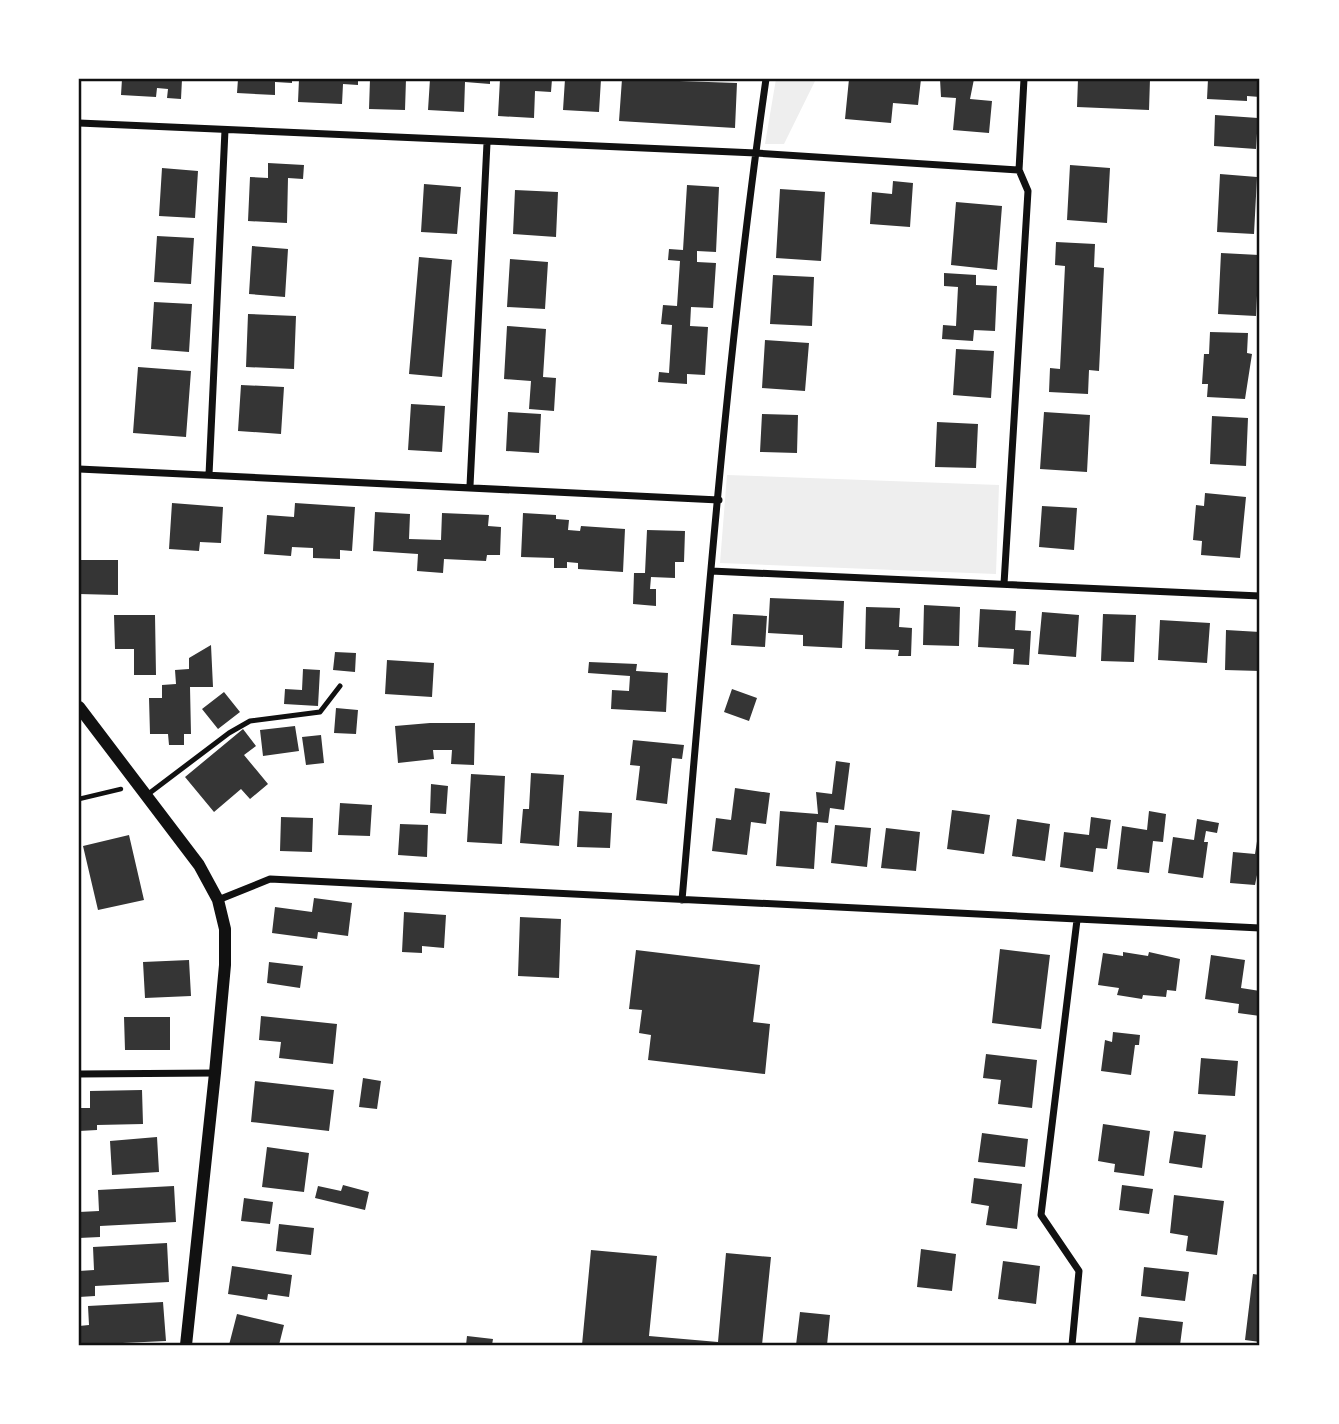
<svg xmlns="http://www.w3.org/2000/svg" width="1339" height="1424" font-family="Mulish,sans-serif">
<rect width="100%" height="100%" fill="#fff"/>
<!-- green -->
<path fill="#eee" d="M776,79H816L784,144H765Z
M727,475L999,485L996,574L720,563Z"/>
<!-- building -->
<path fill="#353535" d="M122,79H182L181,99L167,98L168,89L157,88L156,97L121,95Z
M238,79H292V83L275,82V95L237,93Z
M299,79H358V85L343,84L342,104L298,102Z
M370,79H406L405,110L369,109Z
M430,79H490V84L465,82L464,112L428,110Z
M500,79H552L551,92L535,91L534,118L498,116Z
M565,79H601L599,112L563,110Z
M622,79L737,83L735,128L619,121Z
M849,79H921L918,105L893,103L891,123L845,119Z
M940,79H974L970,99L992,101L989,133L953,130L956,98L941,97Z
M1078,79H1150L1149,110L1077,107Z
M1208,79H1260V97L1247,96V101L1207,99Z
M1215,115L1258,118L1256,149L1214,146Z
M268,163L304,165L303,179L288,178L287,223L248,221L250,177L268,178Z
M1070,165L1110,168L1107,223L1067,220Z
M162,168L198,171L195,218L159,216Z
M1220,174L1257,177L1254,234L1217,232Z
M893,181L913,183L910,227L870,224L872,192L892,194Z
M424,184L461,187L457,234L421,232Z
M687,185L719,187L716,252L697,251V262L716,263L713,308L691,307L690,326L708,327L705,375L687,374V384L658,382L659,372L669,373L672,325L661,324L663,305L677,306L680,261L668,260L669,249L683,250Z
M780,189L825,192L821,261L776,258Z
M515,190L558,192L556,237L513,234Z
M956,202L1002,206L997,270L951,265Z
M157,236L194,238L191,284L154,282Z
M1056,242L1095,244L1094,267L1104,268L1099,371L1089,370L1088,394L1049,392L1050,368L1060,369L1065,266L1055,265Z
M252,246L288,249L285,297L249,294Z
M1221,253L1259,255L1256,316L1218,314Z
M419,257L452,260L442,377L409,374Z
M510,259L548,262L545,309L507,307Z
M944,273L976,275V285L997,286L995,331L974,330L973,341L942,339L943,325L956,326L958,287L944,286Z
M773,275L814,277L812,326L770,324Z
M154,302L192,304L189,352L151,349Z
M248,314L296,316L294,369L246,367Z
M507,326L546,329L543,377L556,378L554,411L529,409L531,381L504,379Z
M1210,332L1248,333L1247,353L1252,354L1245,399L1207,397L1208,384H1202L1204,354H1209Z
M765,340L809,343L805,391L762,388Z
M956,349L994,351L991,398L953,395Z
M138,367L191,371L186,437L133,433Z
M241,385L284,387L281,434L238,431Z
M411,404L445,406L442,452L408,450Z
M508,412L541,414L539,453L506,451Z
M1044,412L1090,415L1087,472L1040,469Z
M762,414L798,415L797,453L760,452Z
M1212,416L1248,418L1246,466L1210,464Z
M937,422L978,424L976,468L935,467Z
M1205,493L1246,497L1240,558L1201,555L1202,541L1193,540L1196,505L1204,506Z
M172,503L223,507L221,543L200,542L199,551L169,549Z
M295,503L355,507L352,551L340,550V559L313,558V548L292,547L291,556L264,554L267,515L294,517Z
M1042,506L1077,508L1074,550L1039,547Z
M375,512L410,514L409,539L441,540L442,513L489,515L488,526L501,527L500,555H487L486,561L444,559L443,573L417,571L418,554L373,551Z
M523,513L556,515V519L569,520L568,530L580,531L581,526L625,529L623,572L578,569V563L567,562V568H554V558L521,557Z
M647,530L685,531L684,562H675V578L651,577L650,589H656V606L633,604L634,573H645Z
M79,560H118V595L79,594Z
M770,598L844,601L842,648L803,646V635L768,633Z
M924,605L960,607L959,646L923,645Z
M866,607L900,608L899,627L912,628L911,656H898L899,650L865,649Z
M980,609L1016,611L1015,630L1031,631L1029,665L1013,664L1014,649L978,647Z
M1042,612L1079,615L1076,657L1038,654Z
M733,614L767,616L765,647L731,645Z
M1103,614L1136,615L1134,662L1101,661Z
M114,615H155L156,675H134V649H115Z
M1160,620L1210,623L1207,663L1158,660Z
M1226,630L1260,632V671L1225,670Z
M211,645L213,687H190L191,734H184V745H169L168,734H150L149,698H162V685L176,684L175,670L189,669V658Z
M335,652L356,653L355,672L333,670Z
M387,660L434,663L432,697L385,694Z
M589,662L637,664L636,671L668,673L666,712L611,709L612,690L629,691L630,676L588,673Z
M303,669L320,670L318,706L284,704L285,689L302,690Z
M732,689L757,698L749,721L724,712Z
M224,692L240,712L218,729L202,709Z
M336,708L358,710L356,734L334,733Z
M430,723H475L474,765L451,764L452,750H433L434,759L398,763L395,726Z
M295,726L299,751L263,756L260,730Z
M243,729L256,746L244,755L268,784L250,799L241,789L214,812L185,777Z
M321,735L324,763L306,765L302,737Z
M633,740L684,745L682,759L672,758L667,804L636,800L640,766L630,765Z
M836,761L850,763L844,810L830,808L828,823L817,822L814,869L776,866L780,811L818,814L816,792L832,794Z
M531,773L564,775L559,846L520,843L523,809H529Z
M471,774L505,776L502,844L467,842Z
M431,784L448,786L446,814L430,813Z
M735,788L770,793L766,824L751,822L747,855L712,851L716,818L731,820Z
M340,803L372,805L370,836L338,835Z
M952,810L990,815L984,854L947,849Z
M579,811L612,813L610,848L577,847Z
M1149,811L1166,814L1163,842L1153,841L1149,873L1117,869L1122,826L1147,830Z
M281,817L313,818L312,852L280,851Z
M1091,817L1111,820L1107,849L1096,848L1093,872L1060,867L1064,832L1089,835Z
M1017,819L1050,824L1045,861L1012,856Z
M1197,819L1219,823L1217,833L1206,831L1204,842H1208L1203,878L1168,873L1173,837L1194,840Z
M400,824L428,825L427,857L398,855Z
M835,825L871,828L867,867L831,863Z
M886,828L920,832L916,871L881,868Z
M129,835L144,900L98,910L83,846Z
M1258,835L1260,860L1255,885L1230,883L1233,852L1255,854Z
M314,898L352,903L348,936L318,932L317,939L272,933L275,907L312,912Z
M404,912L446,915L444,948L422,946V953L402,952Z
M520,917L561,919L559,978L518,976Z
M1000,949L1050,955L1041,1029L992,1023Z
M636,950L760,965L753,1022L770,1024L765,1074L648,1060L651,1035L639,1033L642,1010L629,1009Z
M1123,952L1148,956L1149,952L1180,959L1176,991L1167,990L1166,997L1143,995L1142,999L1117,995L1119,988L1098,985L1103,953L1123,956Z
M1211,955L1245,960L1241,988L1260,991V1016L1238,1013L1239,1004L1205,999Z
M189,960L191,996L145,998L143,962Z
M269,962L303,966L300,988L267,983Z
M261,1016L337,1024L333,1064L279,1058L281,1042L259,1040Z
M124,1017H170V1050H125Z
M1113,1032L1140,1035L1139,1045H1135L1131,1075L1101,1071L1105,1040L1112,1042Z
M986,1054L1037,1060L1032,1108L998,1104L1001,1080L983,1078Z
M1201,1058L1238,1061L1235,1096L1198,1094Z
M363,1078L381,1081L377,1109L359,1107Z
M255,1081L334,1090L329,1131L251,1122Z
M142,1090L143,1124L97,1125V1130L79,1131V1108H90V1091Z
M1103,1124L1150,1131L1144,1176L1114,1172L1115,1164L1098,1161Z
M1174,1131L1206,1135L1202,1168L1169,1163Z
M982,1133L1028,1139L1025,1167L978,1162Z
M157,1137L159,1172L112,1175L110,1141Z
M267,1147L309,1153L304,1192L262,1187Z
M974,1178L1022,1184L1017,1229L986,1225L989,1206L971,1203Z
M343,1185L369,1192L365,1210L315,1198L318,1186L341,1191Z
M1122,1185L1153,1189L1149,1214L1119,1210Z
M174,1186L176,1222L100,1226V1237L79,1238V1212L99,1211L98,1190Z
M1174,1195L1224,1201L1217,1255L1186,1251L1188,1236L1170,1233Z
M244,1198L273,1202L270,1224L241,1221Z
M279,1224L314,1228L311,1255L276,1251Z
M167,1243L169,1282L95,1286V1296L79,1297V1271L94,1270L93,1247Z
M921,1249L956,1254L952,1291L917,1287Z
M591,1250L657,1256L649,1336L718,1342L726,1253L771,1257L762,1345H582Z
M1003,1261L1040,1266L1036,1304L998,1299Z
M232,1266L292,1275L289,1297L268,1294L267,1300L228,1294Z
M1144,1267L1189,1272L1185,1301L1141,1296Z
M1253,1274L1260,1275V1342L1245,1340Z
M163,1302L166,1341L79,1345V1326L89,1325L88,1306Z
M800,1312L830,1315L827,1345H796Z
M237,1314L284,1325L279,1345H229Z
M1139,1317L1183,1322L1180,1345H1135Z
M467,1336L493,1339L492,1345H466Z"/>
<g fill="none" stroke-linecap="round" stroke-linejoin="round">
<!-- path -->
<path stroke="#111" stroke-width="4.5" d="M79,799L121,789"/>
<!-- service -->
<path stroke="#111" stroke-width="5" d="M147,795L229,733L250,721L320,712L340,686"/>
<!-- minor -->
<path stroke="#111" stroke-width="7" d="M79,123L756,153L1019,170L1024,79
M79,469L719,500
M209,475L225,130
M470,486L487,143
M711,571L1260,596
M1004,584L1028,191L1019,170
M218,900L270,879L1260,928
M682,900C706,627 727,350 766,79
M79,1074L215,1073
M1072,1345L1079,1271L1041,1215L1077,920"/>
<!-- tertiary -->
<path stroke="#111" stroke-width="12" d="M79,707L199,865L218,900L225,929V965L215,1073L186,1345"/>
</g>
<!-- border -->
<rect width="1339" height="1424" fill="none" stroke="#ffffff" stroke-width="161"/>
<rect x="80" y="80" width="1178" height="1264" fill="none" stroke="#111" stroke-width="2.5"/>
</svg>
